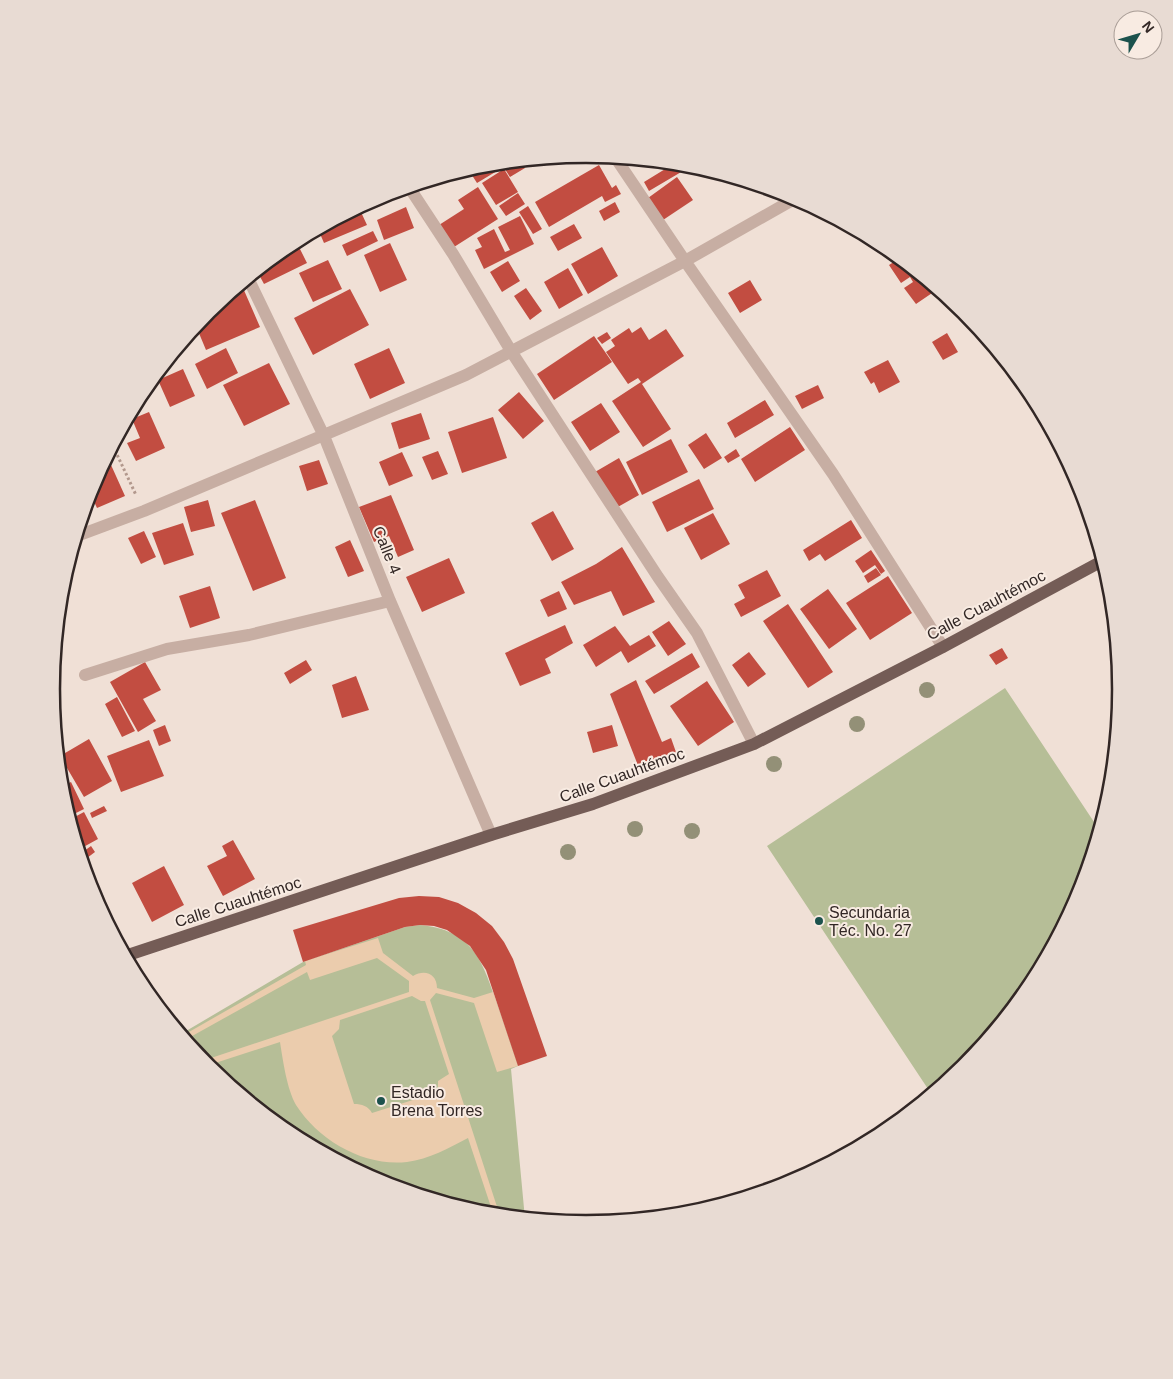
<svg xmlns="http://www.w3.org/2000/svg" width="1173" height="1379" font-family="Helvetica,sans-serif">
<rect width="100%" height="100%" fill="#f0e0d6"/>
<!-- green -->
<path fill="#b6be97" d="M1005,688L1100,831L1081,895L1031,987L965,1068L932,1095L767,846Z
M420,925C472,930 482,959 497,1004C504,1024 511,1045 518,1066L511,1069L525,1219L482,1214L381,1184L289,1134L208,1068L181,1034L303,962L405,927Z"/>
<!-- sand -->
<path fill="#ebccad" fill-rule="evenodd" d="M378,938L383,953L413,976C425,969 437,974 437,988L474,998L493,992L518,1066L497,1072L474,1003L436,993L430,1000L500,1216H494L468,1138C449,1148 429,1159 407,1162C365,1167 319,1141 296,1105C287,1089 283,1061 280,1042L206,1066L202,1061L409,992V981L377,958L310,980L307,972L185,1040L182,1036L306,965L305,961ZM412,996L421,1001H425L449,1074L438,1081V1092L372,1113C368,1106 362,1104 354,1104L332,1036L339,1029L340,1020Z"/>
<!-- building -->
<path fill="#c24d41" d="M520,161L525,168L510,177L501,163Z
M498,163L502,168L477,183L468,169L482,164Z
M675,163L693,165L649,191L644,182Z
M599,165L612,188L616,185L621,194L605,202L602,196L549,227L535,202Z
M504,169L518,192L496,205L482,183Z
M677,177L693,200L663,220L648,198Z
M478,187L498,219L454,247L439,225L464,209L458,200Z
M518,193L525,204L506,216L499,206Z
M385,194L387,198L360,210L367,225L324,243L318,229Z
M615,202L620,212L604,221L599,211Z
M528,206L542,229L533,234L519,212Z
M406,207L414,228L384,240L377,220Z
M520,216L534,244L484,269L475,250L482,247L477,238L494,229L505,252L510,250L498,227Z
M574,224L582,238L558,251L550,237Z
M373,231L378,241L347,256L342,245Z
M296,241L307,263L264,284L257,271L289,244Z
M390,243L407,280L380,292L364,255Z
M602,247L618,276L588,294L571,264Z
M900,258L938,289L916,304L904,288L913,282L910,277L901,283L889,265Z
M328,260L342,289L313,302L299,273Z
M508,261L520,281L502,292L490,272Z
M568,268L583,295L559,309L544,282Z
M750,280L762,300L740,313L728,293Z
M243,288L260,327L206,350L196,326L208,311L230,293Z
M526,288L542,311L530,320L514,296Z
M350,289L369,325L313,355L294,318Z
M641,327L649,340L666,329L684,356L642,384L671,429L643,447L612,401L641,382L638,378L628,384L606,352L615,346L611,340L629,328L632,333Z
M607,332L611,338L602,344L597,338Z
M947,333L958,352L943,360L932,342Z
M594,336L612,362L554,400L537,374Z
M226,348L238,373L207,389L195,364Z
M389,348L405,383L370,399L354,364Z
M888,360L900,382L879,393L874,382L871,384L864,372Z
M269,363L290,404L244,426L223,385Z
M183,369L195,396L170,407L158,380Z
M818,385L824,398L802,409L795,396Z
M519,392L544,421L523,439L498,410Z
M765,400L774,415L735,438L727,423Z
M601,403L620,432L590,451L571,422Z
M149,412L165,448L136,461L127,443L140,438L132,419Z
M421,413L430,439L399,449L391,423Z
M493,417L507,458L462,473L448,432Z
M790,427L805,450L755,482L741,459Z
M706,433L722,458L704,469L688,445Z
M671,439L688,472L642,495L626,462Z
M736,449L740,456L728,463L724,457Z
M438,451L448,474L432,480L422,457Z
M402,452L413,476L389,486L379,462Z
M107,456L125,496L97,508L90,493L92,484Z
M619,458L639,495L616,508L595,472Z
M319,460L328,484L307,491L299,466Z
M699,479L714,509L667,532L652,502Z
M391,495L414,550L398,557L389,536L374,542L359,507Z
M208,500L215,526L191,532L184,507Z
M255,500L286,578L253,591L221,513Z
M553,511L574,549L552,561L531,523Z
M713,513L730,544L701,560L684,528Z
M851,520L862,538L825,561L820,554L809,561L803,550Z
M183,523L194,555L164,565L152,533Z
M144,531L156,557L141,564L128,538Z
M350,540L364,571L348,577L335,547Z
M622,547L655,602L623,616L611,591L574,605L561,582L596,564Z
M871,550L885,571L881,574L875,565L863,573L855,561Z
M449,558L465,593L422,612L406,577Z
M876,568L881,575L868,583L864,576Z
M767,570L781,596L741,617L734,604L745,598L738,585Z
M888,576L912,613L870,640L846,603Z
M210,586L220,618L190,628L179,596Z
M828,589L857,629L829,649L800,609Z
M559,591L567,609L548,617L540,600Z
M788,604L833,672L808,688L763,621Z
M669,621L686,644L668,656L652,632Z
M565,625L573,643L545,659L551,673L520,686L505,653Z
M615,626L630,646L649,635L656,646L628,663L621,651L596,667L583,645Z
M1002,648L1008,658L996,665L989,655Z
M749,652L766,674L748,687L732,665Z
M692,653L700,667L654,694L645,681Z
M306,660L312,670L290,684L284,673Z
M145,662L161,690L143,699L156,721L138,732L110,682Z
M356,676L369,710L342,718L332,685Z
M636,680L662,742L671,738L677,755L639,768L610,694Z
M707,681L734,722L698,746L670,706Z
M117,697L135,731L122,737L105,704Z
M165,725L171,741L159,746L153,730Z
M612,725L618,746L593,753L587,732Z
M89,739L112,781L84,797L60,756Z
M149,740L164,776L121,792L107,756Z
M71,782L84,809L68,817L61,787Z
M104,806L107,811L92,818L90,813Z
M84,812L98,839L78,850L69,820Z
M233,840L255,879L223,896L207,866L227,856L222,846Z
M91,846L95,852L83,861L80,854Z
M164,866L184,905L152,922L132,883Z
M419,896L439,897L458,903L476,913L492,926L504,942L513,959L547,1056L518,1066L486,970L470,946L447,930L434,926L420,925L405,927L303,962L293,930L399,898Z"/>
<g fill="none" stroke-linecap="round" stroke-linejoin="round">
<!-- path -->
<path stroke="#b2988d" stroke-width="3" stroke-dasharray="2.5 2.5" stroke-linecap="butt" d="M113,446L136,495"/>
<!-- minor -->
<path stroke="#c7aea3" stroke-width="12" d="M615,157L685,261L833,474L943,647
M409,187L453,254L511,351L658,577L697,633L754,744
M248,278L324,436L390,601L491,835
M77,536L144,511L466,375L685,261L796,198
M85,675L167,649L249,635L390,601"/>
<!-- major -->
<path stroke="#745c56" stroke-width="12" d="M125,956L491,835L593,804L754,744L943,647L1104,560"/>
</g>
<!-- trees -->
<g fill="#939077">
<circle cx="927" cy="690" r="8"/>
<circle cx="857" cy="724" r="8"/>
<circle cx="774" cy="764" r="8"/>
<circle cx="635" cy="829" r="8"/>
<circle cx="692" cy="831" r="8"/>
<circle cx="568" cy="852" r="8"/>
</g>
<!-- markers -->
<g fill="#1c524d" stroke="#f8ebe2" stroke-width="2">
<circle cx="819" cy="921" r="5"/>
<circle cx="381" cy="1101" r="5"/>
</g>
<g text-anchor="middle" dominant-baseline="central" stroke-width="4" stroke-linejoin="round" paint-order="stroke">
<!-- street labels -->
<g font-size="16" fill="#322725" stroke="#f8ebe2">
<text transform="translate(387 550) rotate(68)">Calle 4</text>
<text transform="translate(986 605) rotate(-28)">Calle Cuauhtémoc</text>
<text transform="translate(622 775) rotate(-20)">Calle Cuauhtémoc</text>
<text transform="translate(238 902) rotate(-18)">Calle Cuauhtémoc</text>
</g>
<!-- poi labels -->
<g font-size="16" fill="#322725" stroke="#f8ebe2" text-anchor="start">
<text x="829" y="912">Secundaria<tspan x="829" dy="18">Téc. No. 27</tspan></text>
<text x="391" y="1092">Estadio<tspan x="391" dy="18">Brena Torres</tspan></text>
</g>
</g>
<!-- crop -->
<path d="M0 0H1173V1379H0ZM60 689a526 526 0 1 1 1052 0a526 526 0 1 1-1052 0Z" fill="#e8dbd3" fill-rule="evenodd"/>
<path fill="none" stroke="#322725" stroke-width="2.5" d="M60 689a526 526 0 1 1 1052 0a526 526 0 1 1-1052 0Z"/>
<!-- north arrow -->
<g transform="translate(1138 35) rotate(52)"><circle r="24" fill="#f8ebe2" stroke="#a99d96"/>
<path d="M0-4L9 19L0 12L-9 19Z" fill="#1c524d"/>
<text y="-8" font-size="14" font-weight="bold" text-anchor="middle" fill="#322725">N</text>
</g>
</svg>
